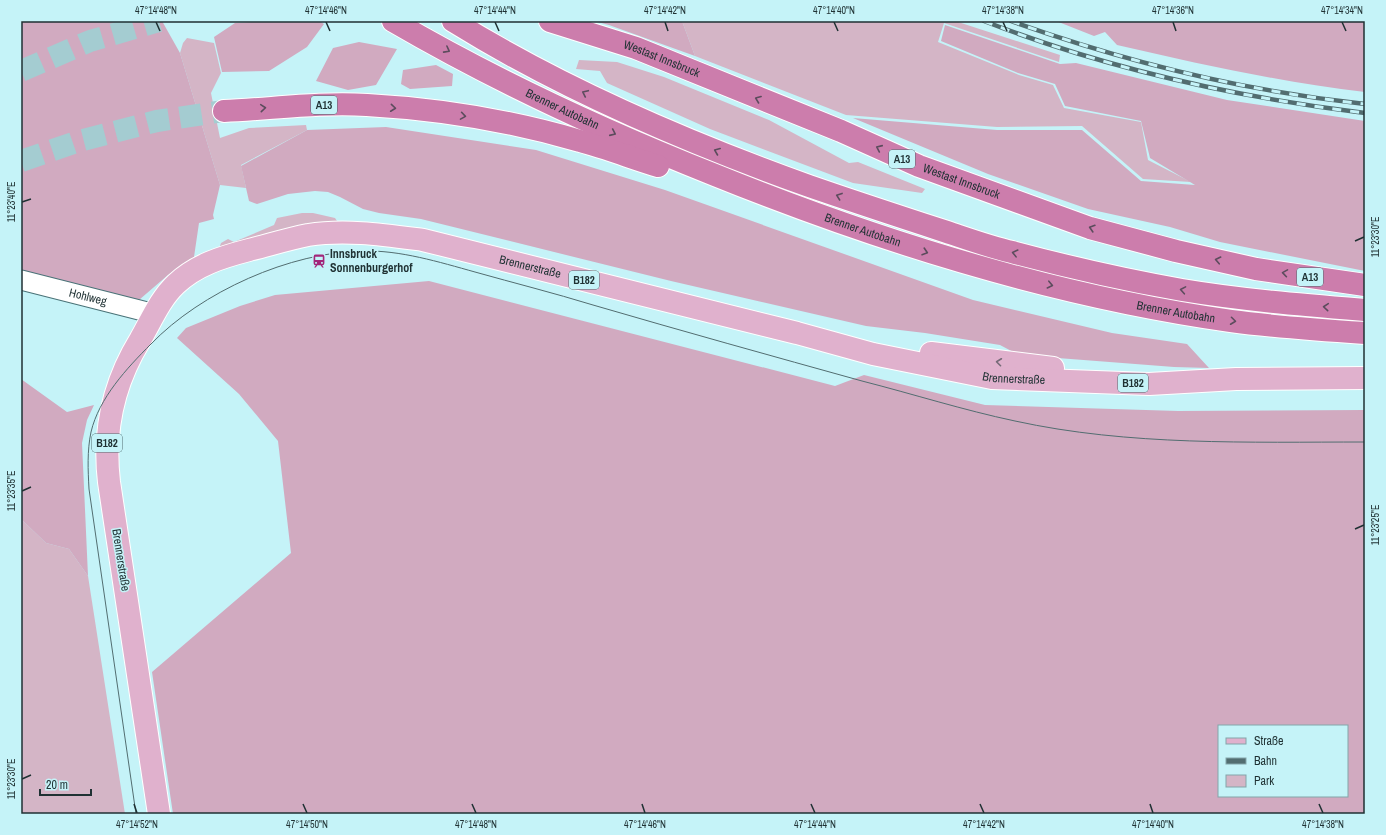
<svg xmlns="http://www.w3.org/2000/svg" width="1386" height="835" font-family="'Archivo Narrow',sans-serif">
<rect width="100%" height="100%" fill="#c5f3f8"/>
<!-- green -->
<path fill="#d4b5c6" d="M682,21H955L1060,55L1059,62L944,23L938,42L1019,75L1053,85L1064,108L1141,122L1148,160L1191,182L1143,179L1082,126L997,127L846,115L695,56Z
M187,38L214,43L221,73L211,93L220,138L249,128L306,125L307,130L241,165L246,188L220,185L180,53L183,43Z
M579,60L617,62L664,77L769,120L849,163L858,162L925,189L922,193L853,183L710,129L607,83L600,71L576,69Z
M302,213H313L335,218L337,221L281,230L219,249L221,243L228,239L234,242L274,225L277,218Z
M21,519L46,543L69,549L88,576L125,814H21Z"/>
<!-- forest -->
<path fill="#d1aac0" fill-rule="evenodd" d="M21,21H162L180,53L220,185L213,215L214,219L199,223L194,257L168,275L132,306L21,277Z
M270,21H319L324,24L307,47L269,71L222,72L214,37L235,23Z
M594,21H682L695,56L609,25Z
M1056,21H1365V92C1281,82 1199,64 1117,45L1105,32L1094,36Z
M945,25L1060,64L1076,63L1227,100L1365,121V271L1220,242L1170,227L1088,209L988,174L853,118L997,130H1082L1141,181L1195,185L1150,158L1141,121L1065,106L1055,84L1018,73L941,41Z
M359,42L397,49L376,85L348,90L316,81L333,48Z
M436,65L453,74L452,86L410,89L401,84L403,70Z
M386,127L536,150L665,190L973,300L1112,333L1187,344L1209,368L1174,367L1019,355L1000,345L925,333L866,326L671,281L421,219L379,213L363,209L340,197L328,192L315,191L288,194L257,204L249,201L241,166L307,130Z
M429,281L835,386L864,375L985,405L1178,411L1365,410V814H173L152,672L291,553L278,441L239,394L177,338L186,328L240,306L275,295ZM1219,726H1347V796H1219Z
M21,379L67,412L94,405L87,420L82,443L88,576L69,549L46,543L21,519Z"/>
<g fill="none" stroke-linecap="round" stroke-linejoin="round">
<!-- highway-tunnel -->
<path stroke="#a4ccd1" stroke-width="22" stroke-dasharray="22 11" stroke-linecap="butt" d="M21,71L90,41L159,21
M21,161L79,141L157,121L224,111"/>
<!-- minor casing -->
<g stroke="#497277" stroke-width="21">
<g id="minor">
<path id="s1" d="M21,280L155,314"/>
</g>
</g>
<!-- major casing -->
<g stroke="#fff" stroke-width="24">
<g id="major">
<path d="M931,353L1053,368"/>
<path id="s2" d="M159,814L109,482C103,431 113,384 140,340C151,321 160,299 176,284C196,265 222,257 249,250C269,245 288,239 308,235C346,229 385,235 423,240L797,333L873,354L992,378L1149,384L1236,379L1365,378"/>
</g>
</g>
<!-- highway casing -->
<g stroke="#fff" stroke-width="24">
<g id="highway">
<path id="s3" d="M393,21C496,81 604,131 715,175C881,242 1053,296 1231,321C1275,327 1320,330 1365,333"/>
<path d="M453,21C564,90 686,142 809,186C855,202 901,217 947,232C968,239 990,247 1012,252C1068,267 1125,280 1182,290C1242,300 1304,305 1365,310"/>
<path id="s4" d="M550,21L636,48L841,131L919,166L1090,228L1176,251L1256,269L1365,285"/>
<path d="M224,111C272,109 319,102 367,105C438,109 512,121 580,141C606,148 632,158 658,166"/>
</g>
</g>
<!-- minor -->
<use href="#minor" stroke="#fff" stroke-width="19"/>
<!-- major -->
<use href="#major" stroke="#e0b1cd" stroke-width="22"/>
<!-- highway -->
<use href="#highway" stroke="#cc7dac" stroke-width="22"/>
<!-- tram -->
<path stroke="#526d70" stroke-width="1" d="M136,814L89,489C88,470 87,451 91,432C99,398 127,368 151,344C201,292 290,252 363,251C400,250 439,262 475,272C514,283 554,293 593,305C682,331 772,356 862,381C913,394 963,410 1015,421C1129,446 1249,442 1365,442"/>
<!-- rail casing -->
<g stroke="#526d70" stroke-width="4.5">
<path id="rail" d="M984,21C1107,69 1235,97 1365,113
M1011,21C1126,62 1244,91 1365,104"/>
</g>
<!-- rail -->
<use href="#rail" stroke="#c5f3f8" stroke-width="3" stroke-dasharray="9" stroke-linecap="butt"/>
</g>
<!-- one-way arrows -->
<defs><path id="oneway-chevron" d="M-2-3.5L2.5 0L-2 3.5" fill="none" stroke-width="1.6" stroke-linecap="round" stroke-linejoin="round"/></defs>
<g stroke="#5c4c5d">
<use href="#oneway-chevron" transform="translate(447 50) rotate(28)"/>
<use href="#oneway-chevron" transform="translate(585 93) rotate(-155)"/>
<use href="#oneway-chevron" transform="translate(758 99) rotate(-159)"/>
<use href="#oneway-chevron" transform="translate(263 108) rotate(-5)"/>
<use href="#oneway-chevron" transform="translate(393 108) rotate(6)"/>
<use href="#oneway-chevron" transform="translate(463 116) rotate(9)"/>
<use href="#oneway-chevron" transform="translate(613 133) rotate(24)"/>
<use href="#oneway-chevron" transform="translate(879 148) rotate(-156)"/>
<use href="#oneway-chevron" transform="translate(717 151) rotate(-158)"/>
<use href="#oneway-chevron" transform="translate(839 196) rotate(-160)"/>
<use href="#oneway-chevron" transform="translate(1092 228) rotate(-163)"/>
<use href="#oneway-chevron" transform="translate(925 252) rotate(18)"/>
<use href="#oneway-chevron" transform="translate(1015 253) rotate(-166)"/>
<use href="#oneway-chevron" transform="translate(1218 260) rotate(-168)"/>
<use href="#oneway-chevron" transform="translate(1285 273) rotate(-171)"/>
<use href="#oneway-chevron" transform="translate(1050 285) rotate(13)"/>
<use href="#oneway-chevron" transform="translate(1183 290) rotate(-170)"/>
<use href="#oneway-chevron" transform="translate(1326 307) rotate(-175)"/>
<use href="#oneway-chevron" transform="translate(1233 321) rotate(7)"/>
</g>
<use stroke="#766b78" href="#oneway-chevron" transform="translate(999 362) rotate(-173)"/>
<!-- ticks -->
<path fill="none" stroke="#1f3133" stroke-width="1.5" d="M156,22L160,31M326,22L330,31M495,22L499,31M665,22L668,31M834,22L838,31M1003,22L1007,31M1173,22L1176,31M1342,22L1346,31M22,202L31,199M1355,241L1364,237M22,491L31,487M1355,529L1364,525M22,779L31,775M134,804L137,813M303,804L307,813M472,804L476,813M642,804L645,813M811,804L815,813M980,804L984,813M1150,804L1153,813M1319,804L1323,813"/>
<!-- icons -->
<defs>
<g id="station-bare" transform="scale(1.08)"><path d="M-3-6H3Q5-6 5-4V2Q5 4 3 4L4.5 6H3L1.5 4h-3L-3 6H-4.5L-3 4Q-5 4-5 2V-4Q-5-6-3-6ZM-3.5-4v3h7v-3ZM-3.5 1v1.5H-2V1ZM2 1v1.5H3.5V1Z" fill="#a2267a" stroke="#c5f3f8" stroke-width="2.5" paint-order="stroke"/></g>
</defs>
<g fill-rule="evenodd">
<use href="#station-bare" x="319" y="261"/>
</g>
<g text-anchor="middle" dominant-baseline="central" stroke-width="3" stroke-linejoin="round" paint-order="stroke">
<!-- shield labels -->
<g fill="#c5f3f8" stroke="#516b6e" stroke-width="1">
<rect x="311" y="96" width="26" height="18" rx="3"/>
<rect x="889" y="150" width="26" height="18" rx="3"/>
<rect x="1297" y="268" width="26" height="18" rx="3"/>
<rect x="569" y="271" width="30" height="18" rx="3"/>
<rect x="1118" y="374" width="30" height="18" rx="3"/>
<rect x="92" y="434" width="30" height="18" rx="3"/>
</g>
<g font-size="11" font-weight="bold" fill="#1f3133">
<text x="324" y="105">A13</text>
<text x="902" y="159">A13</text>
<text x="1310" y="277">A13</text>
<text x="584" y="280">B182</text>
<text x="1133" y="383">B182</text>
<text x="107" y="443">B182</text>
</g>
<!-- street labels -->
<g font-size="12" fill="#1f3133" stroke="#c5f3f8">
<text stroke="none"><textPath href="#s4" startOffset="118">Westast Innsbruck</textPath></text>
<text stroke="none"><textPath href="#s3" startOffset="191">Brenner Autobahn</textPath></text>
<text stroke="none"><textPath href="#s4" startOffset="442">Westast Innsbruck</textPath></text>
<text stroke="none"><textPath href="#s3" startOffset="515">Brenner Autobahn</textPath></text>
<text stroke="none"><textPath href="#s2" startOffset="919">Brennerstraße</textPath></text>
<text stroke="none"><textPath href="#s1" startOffset="69">Hohlweg</textPath></text>
<text stroke="none"><textPath href="#s3" startOffset="839">Brenner Autobahn</textPath></text>
<text stroke="none"><textPath href="#s2" startOffset="1416">Brennerstraße</textPath></text>
<text transform="translate(121 560) rotate(81)">Brennerstraße</text>
</g>
<!-- poi labels -->
<g font-size="12" font-weight="bold" fill="#1f3133" stroke="#c5f3f8" text-anchor="start">
<text x="330" y="254">Innsbruck<tspan x="330" dy="14">Sonnenburgerhof</tspan></text>
</g>
</g>
<!-- border -->
<rect width="1386" height="835" fill="none" stroke="#c5f3f8" stroke-width="44"/>
<!-- legend -->
<rect x="1218" y="725" width="130" height="72" fill="#c5f3f8" stroke="#83a5a9"/>
<rect x="1226" y="738" width="20" height="6" fill="#e0b1cd" stroke="#83a5a9"/>
<text x="1254" y="745" font-size="12" fill="#1f3133">Straße</text>
<rect x="1226" y="758" width="20" height="6" fill="#526d70" stroke="#83a5a9"/>
<text x="1254" y="765" font-size="12" fill="#1f3133">Bahn</text>
<rect x="1226" y="775" width="20" height="12" fill="#d4b5c6" stroke="#83a5a9"/>
<text x="1254" y="785" font-size="12" fill="#1f3133">Park</text>
<!-- scale -->
<path d="M40 789v6h51v-6" fill="none" stroke="#1f3133" stroke-width="2"/>
<text x="46" y="789" font-size="12" fill="#1f3133" stroke="#c5f3f8" stroke-width="3" paint-order="stroke">20 m</text>
<rect x="22" y="22" width="1342" height="791" fill="none" stroke="#1f3133" stroke-width="1.5"/>
<g font-size="10" text-anchor="middle" fill="#1f3133">
<text x="156" y="14">47°14'48"N</text>
<text x="326" y="14">47°14'46"N</text>
<text x="495" y="14">47°14'44"N</text>
<text x="665" y="14">47°14'42"N</text>
<text x="834" y="14">47°14'40"N</text>
<text x="1003" y="14">47°14'38"N</text>
<text x="1173" y="14">47°14'36"N</text>
<text x="1342" y="14">47°14'34"N</text>
<text transform="translate(11 202) rotate(-90)" y="4">11°23'40"E</text>
<text transform="translate(1375 237) rotate(-90)" y="4">11°23'30"E</text>
<text transform="translate(11 491) rotate(-90)" y="4">11°23'35"E</text>
<text transform="translate(1375 525) rotate(-90)" y="4">11°23'25"E</text>
<text transform="translate(11 779) rotate(-90)" y="4">11°23'30"E</text>
<text x="137" y="828">47°14'52"N</text>
<text x="307" y="828">47°14'50"N</text>
<text x="476" y="828">47°14'48"N</text>
<text x="645" y="828">47°14'46"N</text>
<text x="815" y="828">47°14'44"N</text>
<text x="984" y="828">47°14'42"N</text>
<text x="1153" y="828">47°14'40"N</text>
<text x="1323" y="828">47°14'38"N</text>
</g>
</svg>
